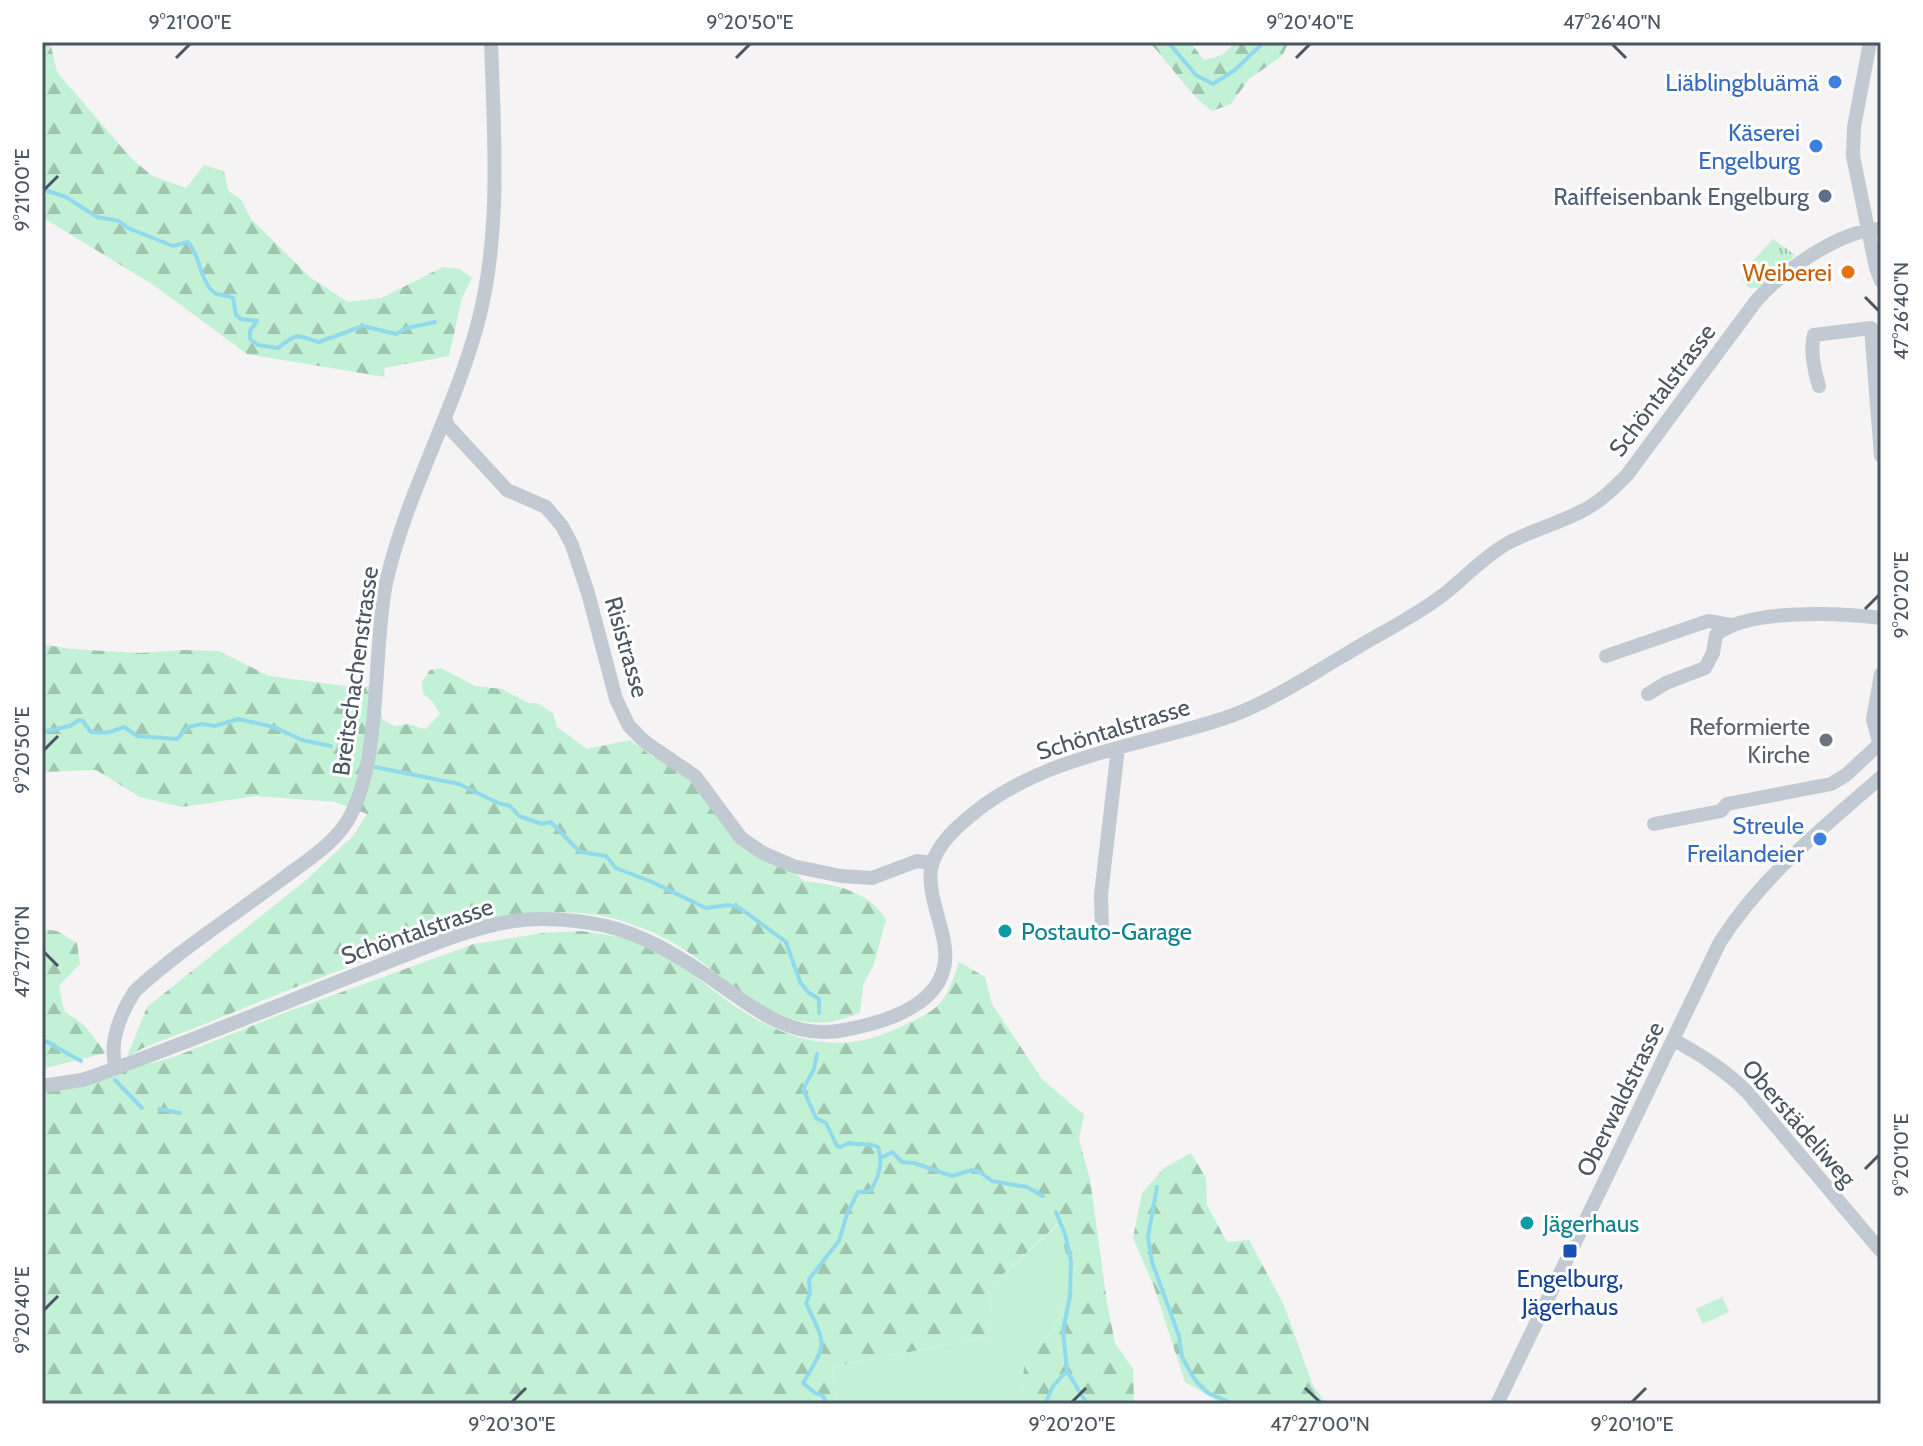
<svg xmlns="http://www.w3.org/2000/svg" width="1923" height="1446" font-family="Cabin,sans-serif">
<defs>
<pattern id="forest-firs" width="22" height="20" patternUnits="userSpaceOnUse" patternTransform="scale(2)"><rect width="22" height="20" fill="#c3f1d5"/><path d="M5 1l3.5 6h-7zM16 11l3.5 6h-7z" fill="#a0c6b0"/></pattern>
<pattern id="park-tufts" width="24" height="20" patternUnits="userSpaceOnUse" patternTransform="scale(2)"><rect width="24" height="20" fill="#c3f1d5"/><path d="M3 7l-1-3M5 7V3M7 7l1-3M15 17l-1-3M17 17v-4M19 17l1-3" fill="none" stroke="#a0c6b0"/></pattern>
</defs>
<rect width="100%" height="100%" fill="#f5f3f3"/>
<!-- green -->
<path fill="#c3f1d5" d="M1059,1224L1073,1279L1053,1330L1025,1359L1021,1393L1016,1404H838L832,1367L992,1336L989,1287Z
M1722,1297L1729,1312L1703,1324L1696,1309Z"/>
<!-- forest -->
<path fill="url(#forest-firs)" d="M42,42H50L57,72L130,157L152,176L186,188L204,165L224,171L228,190L241,200L251,219L311,278L348,302L381,298L443,267L459,269L472,278L462,298L449,356L384,368L385,377L247,354L155,286L42,217Z
M1149,42H1190L1204,60L1222,55L1236,42H1289L1282,56L1249,79L1231,104L1212,111C1187,93 1171,64 1149,42Z
M42,644L70,649L140,653L184,650L219,651L269,676L359,688L374,685L383,720L394,726L408,724L425,729L440,714L432,701L423,694L422,682L430,670L441,668L475,686L502,689L528,703H537L553,713L557,727L587,749L630,740L653,757H663L707,790L744,834L789,865L803,881C834,884 870,891 886,920L874,964L863,985L860,1013C851,1016 840,1020 831,1022C770,1030 727,977 682,948C659,934 629,921 603,916C579,911 536,911 512,916C494,920 477,927 459,931C351,960 250,1008 145,1047L127,1057L147,1007L305,881L353,836L367,814L335,802L256,796L182,807L140,797L96,770L42,772Z
M42,929L57,931L77,943L80,964L59,986L64,1011L84,1025L106,1053L42,1069Z
M582,931C605,935 633,937 654,948C676,960 694,976 714,991C769,1033 828,1061 896,1029C939,1009 944,1008 959,962L985,977L992,1004L1042,1079L1084,1115L1079,1140L1090,1179L1107,1303L1115,1343L1133,1369L1134,1404H1016L1021,1393L1025,1359L1053,1330L1073,1279L1058,1224L989,1287L992,1336L832,1367L838,1404H42V1093L174,1057L284,1013L474,944L543,933Z
M1191,1153L1206,1178L1207,1205L1227,1242L1249,1240L1284,1305L1313,1386L1327,1404H1223L1185,1382L1153,1284L1133,1238L1142,1193L1164,1168Z"/>
<!-- park -->
<path fill="url(#park-tufts)" d="M1773,239L1795,255L1758,288H1749L1743,281L1742,277L1749,265Z"/>
<g fill="none" stroke-linecap="round" stroke-linejoin="round">
<!-- stream -->
<path stroke="#90daee" stroke-width="4" d="M1168,42L1196,75L1213,84L1235,70L1264,42
M42,189L66,197L97,217L119,221L128,228L173,246L188,242C201,256 199,281 215,293C220,296 228,295 233,298L236,315L241,319L257,321L250,331V339L258,345L278,348C299,332 295,335 319,342L363,326L396,334L407,328L435,322
M42,732L70,726L79,720L83,721L90,731C104,735 111,732 124,727L137,736L177,739L188,727L202,724L215,726L238,719L274,727L302,740L331,746
M375,767L459,784L498,803L510,806L519,816L542,824L551,822L580,852L606,856L616,868L652,882L706,908L729,905L740,908L786,942L800,982L808,992L819,999V1013
M42,1039L81,1061
M817,1054L814,1069L803,1089L816,1118L826,1123L837,1146L840,1147L849,1143C858,1145 870,1143 878,1147C883,1162 879,1178 870,1191L858,1192L847,1214L839,1241L809,1279L810,1293L806,1303C826,1346 828,1341 803,1383L815,1393L823,1396L827,1404
M115,1080L142,1108
M159,1109L180,1113
M881,1158L892,1152L902,1162L914,1163L952,1176L972,1170L980,1172L992,1181L1027,1187L1043,1196
M1157,1187L1148,1237L1152,1262L1179,1336L1182,1357L1195,1380L1208,1393L1234,1404
M1056,1212L1065,1234L1071,1261L1070,1296L1063,1330L1067,1371L1087,1404
M1045,1404L1053,1386L1067,1371"/>
<!-- minor -->
<path stroke="#c1cad2" stroke-width="14" d="M1870,42L1854,127L1853,156L1876,268L1881,281
M1819,386C1814,371 1810,349 1814,335L1871,328L1881,456
M445,418L448,426L507,490L546,507L562,526L572,545L588,593L616,699L629,726L645,742L695,776L741,838L763,853L793,866L841,876L872,878L917,861L932,863
M1606,656L1708,621L1731,625
M1648,694L1666,683L1705,668L1713,653L1716,635C1748,608 1841,613 1881,618
M1880,746L1873,719L1881,674
M1654,824L1721,811L1727,804L1831,784L1846,775L1875,748L1881,747
M1102,933L1101,895L1118,748
M1674,1040C1701,1055 1725,1070 1747,1092L1880,1250
M116,1068C108,1043 121,1012 135,991C178,951 237,913 285,877C305,862 330,846 344,826C383,771 372,652 386,583C406,494 453,414 477,326C502,235 494,135 491,42
M42,1086L82,1080L97,1075C187,1043 276,1006 365,971C413,953 463,929 514,921C544,917 577,920 606,926C643,935 675,954 706,975C747,1002 785,1039 838,1031C886,1023 956,1003 944,942C940,918 928,894 931,869C935,845 958,826 975,812C1047,755 1141,746 1225,718C1269,703 1308,676 1348,653C1379,634 1414,617 1443,595C1465,578 1483,557 1508,543C1532,530 1560,523 1584,510C1601,501 1614,488 1627,475L1756,301C1783,271 1839,230 1881,229
M1497,1404L1720,942C1762,876 1823,828 1881,777"/>
</g>
<!-- ticks -->
<path fill="none" stroke="#4a5661" stroke-width="3" d="M1612,44L1626,58M176,58L190,44M736,58L750,44M1296,58L1310,44M44,190L58,176M1865,297L1879,311M1865,609L1879,595M44,750L58,736M44,952L58,966M1865,1169L1879,1155M44,1310L58,1296M1305,1388L1320,1402M512,1402L526,1388M1072,1402L1086,1388M1632,1402L1646,1388"/>
<!-- markers -->
<g fill="#3f7fe0" stroke="#fff" stroke-width="3">
<circle cx="1835" cy="82" r="8"/>
<circle cx="1816" cy="146" r="8"/>
<circle cx="1820" cy="839" r="8"/>
</g>
<circle fill="#5c6f8a" stroke="#fff" stroke-width="3" cx="1825" cy="196" r="8"/>
<circle fill="#e8710a" stroke="#fff" stroke-width="3" cx="1848" cy="272" r="8"/>
<circle fill="#6b7280" stroke="#fff" stroke-width="3" cx="1826" cy="740" r="8"/>
<g fill="#0f9aa8" stroke="#fff" stroke-width="3">
<circle cx="1005" cy="931" r="8"/>
<circle cx="1527" cy="1223" r="8"/>
</g>
<rect fill="#1a4fb4" stroke="#fff" stroke-width="3" x="1562" y="1243" width="16" height="16" rx="4"/>
<g text-anchor="middle" dominant-baseline="central" stroke-width="6" stroke-linejoin="round" paint-order="stroke">
<!-- shop labels -->
<g font-size="24" fill="#366cbe" stroke="#fff" text-anchor="end">
<text x="1819" y="82">Liäblingbluämä</text>
<text x="1800" y="132">Käserei<tspan x="1800" dy="28">Engelburg</tspan></text>
<text x="1804" y="825">Streule<tspan x="1804" dy="28">Freilandeier</tspan></text>
</g>
<!-- service labels -->
<g font-size="24" fill="#4e5e75" stroke="#fff" text-anchor="end">
<text x="1809" y="196">Raiffeisenbank Engelburg</text>
</g>
<!-- food labels -->
<g font-size="24" fill="#c56008" stroke="#fff" text-anchor="end">
<text x="1832" y="272">Weiberei</text>
</g>
<!-- street labels -->
<g font-size="24" fill="#4a5661" stroke="#fff">
<text transform="translate(1662 390) rotate(-53)">Schöntalstrasse</text>
<text transform="translate(627 647) rotate(74)">Risistrasse</text>
<text transform="translate(355 671) rotate(-82)">Breitschachenstrasse</text>
<text transform="translate(1113 729) rotate(-17)">Schöntalstrasse</text>
<text transform="translate(417 931) rotate(-19)">Schöntalstrasse</text>
<text transform="translate(1620 1099) rotate(-64)">Oberwaldstrasse</text>
<text transform="translate(1799 1123) rotate(49)">Oberstädeliweg</text>
</g>
<!-- worship labels -->
<g font-size="24" fill="#5b616d" stroke="#fff" text-anchor="end">
<text x="1810" y="726">Reformierte<tspan x="1810" dy="28">Kirche</tspan></text>
</g>
<!-- culture labels -->
<g font-size="24" fill="#0d838f" stroke="#fff" text-anchor="start">
<text x="1021" y="931">Postauto-Garage</text>
<text x="1543" y="1223">Jägerhaus</text>
</g>
<!-- transit labels -->
<g font-size="24" fill="#164399" stroke="#fff">
<text x="1570" y="1278">Engelburg,<tspan x="1570" dy="28">Jägerhaus</tspan></text>
</g>
</g>
<!-- border -->
<rect width="1923" height="1446" fill="none" stroke="#ffffff" stroke-width="88"/>
<rect x="44" y="44" width="1835" height="1358" fill="none" stroke="#4a5661" stroke-width="3"/>
<g font-size="20" text-anchor="middle" fill="#4a5661">
<text x="190" y="29">9°21'00"E</text>
<text x="750" y="29">9°20'50"E</text>
<text x="1310" y="29">9°20'40"E</text>
<text x="1612" y="29">47°26'40"N</text>
<text transform="translate(22 190) rotate(-90)" y="7">9°21'00"E</text>
<text transform="translate(1901 311) rotate(-90)" y="7">47°26'40"N</text>
<text transform="translate(1901 595) rotate(-90)" y="7">9°20'20"E</text>
<text transform="translate(22 750) rotate(-90)" y="7">9°20'50"E</text>
<text transform="translate(22 952) rotate(-90)" y="7">47°27'10"N</text>
<text transform="translate(1901 1155) rotate(-90)" y="7">9°20'10"E</text>
<text transform="translate(22 1310) rotate(-90)" y="7">9°20'40"E</text>
<text x="512" y="1431">9°20'30"E</text>
<text x="1072" y="1431">9°20'20"E</text>
<text x="1320" y="1431">47°27'00"N</text>
<text x="1632" y="1431">9°20'10"E</text>
</g>
</svg>
